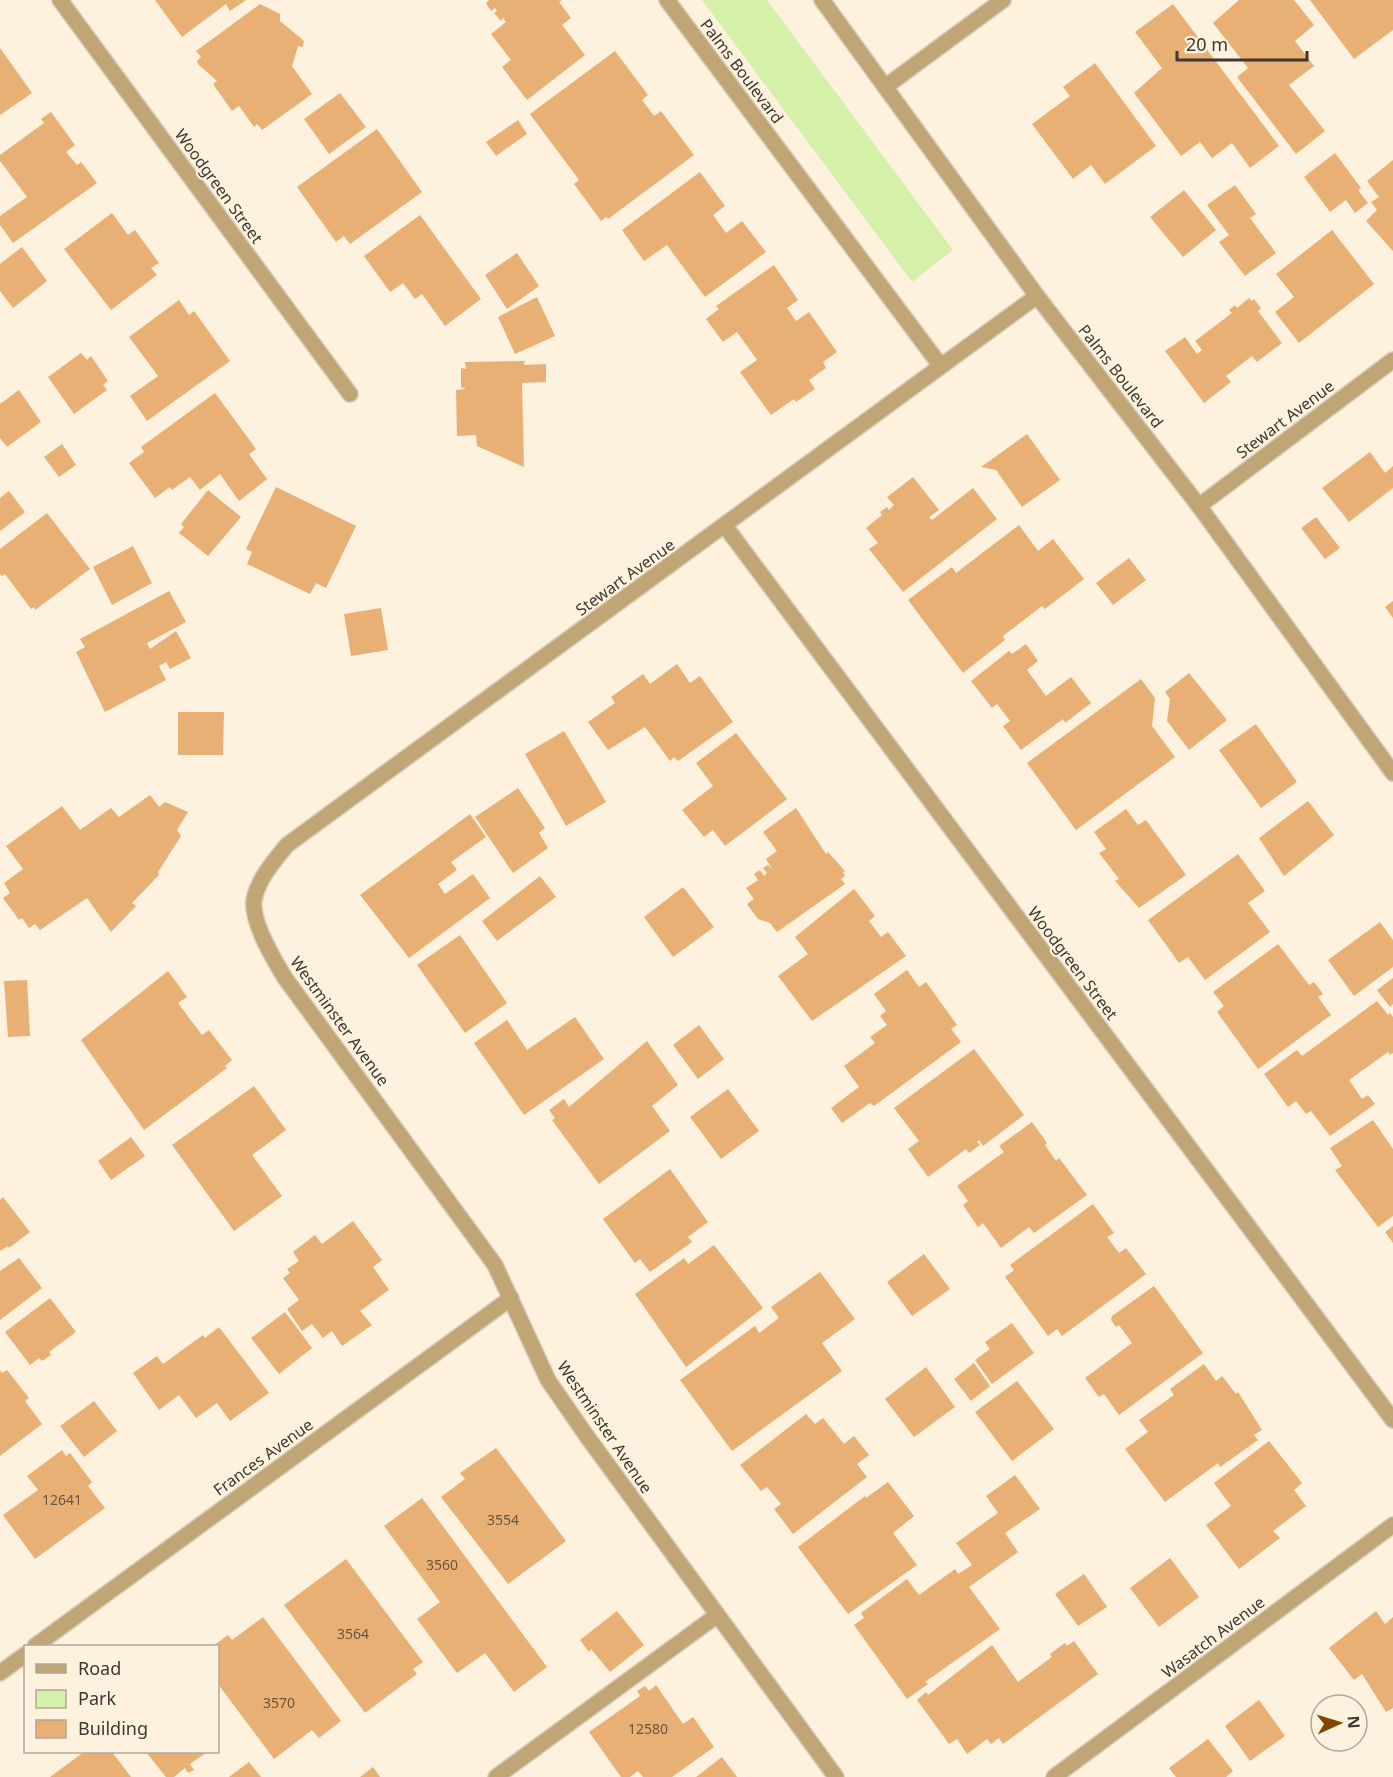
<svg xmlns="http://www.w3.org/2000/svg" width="1393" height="1777" font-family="'Noto Sans',sans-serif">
<rect width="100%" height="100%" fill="#fef2de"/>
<!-- green -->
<path fill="#d5f1a9" d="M702,0H767L953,250L912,282Z"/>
<!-- building -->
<path fill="#e9b075" d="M155,0H246L230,11L226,4L182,37Z
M489,0H562L559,2L571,18L562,25L585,55L527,100L502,67L511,60L491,34L506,22L503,18L501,21L494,13L497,11L495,8L491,11L486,3Z
M1239,0H1294L1314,25L1295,41L1314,66L1289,85L1325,131L1296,154L1237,77L1248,68L1213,23Z
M1310,0H1393V30L1354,59Z
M260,4L280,14V21L304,41L303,47L298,46L292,66L312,94L262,130L257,124L254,127L239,106L232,111L213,84L217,81L198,64L197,61L201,57L196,51Z
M1173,4L1279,146L1250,168L1232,143L1212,158L1200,142L1181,156L1134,93L1162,68L1135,32Z
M0,48L32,93L0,115Z
M615,51L648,95L642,100L654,116L661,111L694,155L608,219L606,217L601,221L574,184L579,180L530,114Z
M1095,63L1156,146L1105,184L1091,165L1073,179L1032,124L1070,96L1063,87Z
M340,93L366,127L329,154L304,119Z
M51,112L75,145L66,152L77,165L81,162L97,183L13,243L0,225V216L27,197L0,161V155L44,123L41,119Z
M518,120L527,134L496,156L486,142Z
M377,129L422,192L350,244L344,236L336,242L297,187Z
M1335,153L1361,188L1358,190L1368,203L1355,213L1346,200L1330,212L1304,177Z
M1393,160V251L1366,221L1377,210L1371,202L1379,197L1367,181Z
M700,172L725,206L713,215L726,233L742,221L766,252L705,297L667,245L644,261L622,230Z
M1235,185L1256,214L1250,218L1276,253L1245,276L1219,242L1229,235L1207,205Z
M1184,190L1216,230L1183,257L1150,217Z
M112,213L128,235L135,230L159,263L151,268L157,275L111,310L64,249Z
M420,215L481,299L445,326L422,294L415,299L403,283L390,292L364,256Z
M1332,230L1374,284L1299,343L1275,312L1294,297L1276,274Z
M22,247L47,281L13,308L0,291V264Z
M517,253L539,286L507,309L485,275Z
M774,265L798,300L787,308L796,321L809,312L837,352L823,362L826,368L809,380L815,389L796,402L794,399L771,415L740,372L757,360L737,332L723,342L706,319L719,309L716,306Z
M537,297L555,336L515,354L498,317Z
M1249,298L1252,301L1254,299L1261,308L1258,311L1282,343L1257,362L1252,356L1226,376L1231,382L1204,403L1165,351L1185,337L1197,354L1202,350L1195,341L1232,313L1229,310L1235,305L1237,308Z
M179,300L189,315L194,311L230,361L147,421L130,396L158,376L129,337Z
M81,353L87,360L91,356L108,381L103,385L107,390L74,414L48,377Z
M525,361L524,365L546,364V382L522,383L524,467L477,446L476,435L457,436L456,390L466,389L461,387V368L466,369L465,362Z
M19,390L41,422L7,447L0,438V404Z
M215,393L256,449L249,454L267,479L239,501L220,474L200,490L190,477L172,490L170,487L155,498L129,463L144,452L141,447Z
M1027,434L1060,480L1022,507L996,470L981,467Z
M62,444L76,465L59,477L44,457Z
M1370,452L1385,473L1393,466V488L1349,522L1322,488Z
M913,477L939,510L929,517L932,520L973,488L997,519L903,592L869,549L878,543L866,528L882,515L880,512L887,507L889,510L894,505L887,497Z
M276,487L356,526L326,588L316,583L310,594L247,564L252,552L246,549Z
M208,490L241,517L208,556L179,533L184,527L181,524Z
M9,491L25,512L0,531V498Z
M47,513L90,569L35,610L34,607L31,609L5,574L2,576L0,574V549Z
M1316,517L1340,548L1325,559L1301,528Z
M1019,525L1038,551L1053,539L1084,579L1045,609L1042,606L1003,636L1005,640L963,673L908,600L952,567L956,573Z
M133,546L152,583L112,605L93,567Z
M1129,558L1146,580L1113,605L1096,583Z
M169,591L186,622L147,643L150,649L176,631L191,658L170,669L166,662L159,666L166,680L105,712L76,652L85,647L80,639Z
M1393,601V618L1385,607Z
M381,608L388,650L351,656L344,614Z
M1026,644L1038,661L1027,670L1046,696L1071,677L1091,703L1065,723L1063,719L1021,750L1003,726L1010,721L997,704L992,708L971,681L1009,651L1012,654Z
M677,664L690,683L700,676L733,722L678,761L674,757L670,761L645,727L608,750L588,722L615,703L611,697L643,674L650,684Z
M1189,673L1227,720L1189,750L1167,721L1170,699L1165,692Z
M1141,679L1155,698L1152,726L1175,757L1076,830L1027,763Z
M178,712H224L223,755H178Z
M1256,724L1297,782L1261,808L1219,750Z
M564,731L606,802L566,826L525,754Z
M736,733L787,799L725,846L713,830L704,837L682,810L713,786L696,763Z
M518,788L545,828L539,833L548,848L513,873L475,817Z
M150,795L159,807L165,802L188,812L177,830L181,836L158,872L159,875L132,903L136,906L111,932L87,898L40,930L35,924L29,928L22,918L19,920L3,898L10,893L4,883L23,869L6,846L62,806L80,830L111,808L119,817Z
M1308,801L1334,835L1284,876L1259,838Z
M796,808L826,854L828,852L845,871L843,872L845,876L841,879L845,884L777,932L770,923L758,919L747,904L754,899L746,888L758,880L754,874L760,870L764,876L767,873L763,868L768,865L772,869L766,859L777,851L763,832Z
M1126,809L1138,825L1146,820L1186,875L1139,908L1115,881L1119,879L1099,853L1106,849L1094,832Z
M470,814L486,837L451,862L457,870L438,884L445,894L473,874L490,898L409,958L360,895Z
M1238,854L1265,891L1248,903L1270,932L1205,980L1188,957L1179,963L1148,920Z
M540,876L556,897L497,941L482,921Z
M683,887L714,927L673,957L644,917Z
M854,889L875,916L869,921L881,937L888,932L906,956L812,1021L778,976L808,954L795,937Z
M1380,922L1393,940V967L1354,996L1328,960Z
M460,935L507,1003L465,1033L417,965Z
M1278,944L1309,985L1314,982L1323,994L1318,997L1331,1015L1258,1069L1217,1012L1224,1006L1213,992Z
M907,970L919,987L926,982L957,1025L951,1029L961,1042L874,1106L870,1103L842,1123L831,1108L859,1087L844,1066L875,1043L870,1037L887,1025L880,1016L886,1011L874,994Z
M168,971L187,997L178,1003L202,1035L209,1030L232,1060L225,1066L227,1068L144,1130L81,1040Z
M1393,978V1004L1390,1007L1377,990Z
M27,980L30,1036L8,1037L4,981Z
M1377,1001L1388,1015L1390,1013L1393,1017V1053L1390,1055L1388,1052L1349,1080L1362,1099L1368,1095L1375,1104L1330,1136L1311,1111L1306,1114L1296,1101L1288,1107L1264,1074L1297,1050L1302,1056Z
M575,1017L604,1059L524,1115L474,1043L507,1020L527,1050Z
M699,1025L724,1059L698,1079L673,1045Z
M647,1041L678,1085L652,1106L670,1131L599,1184L552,1120L555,1118L549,1110L564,1099L569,1107Z
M974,1049L1024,1115L983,1146L979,1140L977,1142L980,1145L969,1153L966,1149L928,1177L908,1149L919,1141L894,1108Z
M254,1086L286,1130L252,1155L282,1196L234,1231L172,1145Z
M728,1089L759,1131L721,1159L690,1117Z
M1373,1120L1393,1149V1216L1378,1227L1335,1170L1342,1166L1330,1148Z
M1032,1122L1047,1143L1045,1145L1056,1161L1059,1158L1087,1195L1034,1233L1029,1227L1001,1248L983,1223L978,1227L963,1205L968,1201L957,1186L1004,1152L999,1146Z
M131,1137L145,1156L111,1180L98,1161Z
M670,1169L708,1222L688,1237L692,1242L650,1272L640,1259L635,1263L603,1219Z
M3,1197L30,1232L9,1248L8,1246L0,1251V1200Z
M1093,1204L1114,1233L1107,1237L1119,1253L1126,1248L1146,1274L1062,1336L1057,1329L1048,1336L1005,1277L1014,1270L1010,1265Z
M353,1221L382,1260L373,1267L389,1290L360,1311L372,1325L342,1346L332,1331L323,1338L312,1324L302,1331L287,1309L299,1300L283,1278L290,1273L287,1269L299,1261L293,1252L315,1235L322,1244Z
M1393,1226V1243L1385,1232Z
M714,1245L763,1308L686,1367L635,1294L684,1258L688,1264Z
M924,1254L950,1289L912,1316L887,1282Z
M19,1258L42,1288L0,1320V1271Z
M820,1272L855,1319L822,1343L842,1371L732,1451L680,1380L755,1326L759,1333L779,1318L771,1307Z
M1154,1286L1203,1353L1119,1415L1104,1394L1099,1397L1085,1378L1132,1343L1119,1325L1116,1327L1111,1320L1112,1316Z
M50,1298L76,1332L49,1352L51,1355L42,1361L39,1358L30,1365L5,1332Z
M285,1312L312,1348L279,1374L251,1338Z
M1012,1323L1034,1353L992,1384L975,1360L990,1349L985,1342Z
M219,1327L269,1393L230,1421L217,1403L196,1418L179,1395L159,1410L133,1373L157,1356L163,1364L203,1335L205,1338Z
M974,1363L990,1386L971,1401L954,1379Z
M1204,1364L1216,1381L1222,1376L1236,1394L1238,1392L1262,1430L1254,1435L1258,1440L1220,1467L1218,1463L1165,1502L1125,1449L1148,1432L1139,1420L1174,1395L1170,1389Z
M926,1367L955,1407L914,1437L885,1399Z
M0,1370L2,1373L7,1370L29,1398L25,1401L42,1424L0,1456Z
M1017,1381L1054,1429L1012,1461L975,1412Z
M94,1401L117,1431L84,1457L60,1426Z
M806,1414L815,1424L823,1418L844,1444L854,1436L869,1455L857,1464L867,1477L793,1534L774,1509L781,1504L767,1487L761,1491L740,1465Z
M1269,1441L1302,1483L1294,1490L1306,1506L1273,1531L1280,1538L1239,1569L1206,1525L1231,1506L1214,1483Z
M496,1448L566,1541L508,1584L441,1497L465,1479L460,1473Z
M62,1450L66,1456L70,1453L92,1482L88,1486L105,1508L35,1559L3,1515L38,1490L27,1476Z
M1015,1475L1040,1509L1005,1533L1018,1552L969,1587L1000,1629L925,1682L928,1684L907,1699L854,1625L864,1618L861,1613L907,1579L919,1595L955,1569L958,1574L972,1565L956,1543L998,1513L986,1496Z
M888,1482L914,1516L893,1533L917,1565L848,1614L798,1547L865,1496L866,1498Z
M422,1498L547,1667L514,1692L485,1653L457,1673L417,1619L440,1602L384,1526Z
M1170,1558L1199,1597L1159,1627L1130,1588Z
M346,1559L423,1662L413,1669L417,1674L365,1713L284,1605Z
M1084,1574L1107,1607L1078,1626L1055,1594Z
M617,1611L644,1645L610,1672L591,1649L589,1652L580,1640Z
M1376,1611L1385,1624L1393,1617V1708L1386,1712L1362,1674L1354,1680L1329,1648Z
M263,1617L341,1721L319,1738L312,1730L274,1759L218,1684V1646H213L228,1635L232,1640Z
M1074,1641L1098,1674L1003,1744L999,1738L991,1744L987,1739L967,1754L957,1739L949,1744L917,1700L926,1692L928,1695L992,1645L1018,1682L1052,1657L1050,1654L1065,1643L1067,1646Z
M656,1685L683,1724L693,1717L714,1747L672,1777H643L638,1771L630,1777H621L589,1732L640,1696L637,1691L645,1686L649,1691Z
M1259,1700L1285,1736L1250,1761L1225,1726Z
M1208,1739L1233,1771L1226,1777H1176L1169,1768Z
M84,1752H112L131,1777H50Z
M146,1752H207L190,1764L194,1770L188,1773L185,1768L174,1777H166Z
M722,1757L737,1777H696Z
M249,1762L261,1777H229Z
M373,1767L380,1777H360Z"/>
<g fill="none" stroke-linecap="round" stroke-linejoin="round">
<!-- service casing -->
<g stroke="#d7cdbb" stroke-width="18">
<path id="service" d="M496,1777L716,1616"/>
</g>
<!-- minor casing -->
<g stroke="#d7cdbb" stroke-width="18">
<path id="minor" d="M60,0L350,394
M667,0L940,365
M885,87L1003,0
M1199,506L1393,360
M725,526L1393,1420
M35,1646L511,1298
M0,1673L26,1654
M836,1777L586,1435L548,1380L495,1265L285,978C274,960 251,922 254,900C258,879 274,861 287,845L1037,296
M1054,1777L1393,1525"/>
</g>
<!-- tertiary casing -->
<g stroke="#d7cdbb" stroke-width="18">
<path id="tertiary" d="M822,0L1037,296L1199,506L1393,773"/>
</g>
<!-- service -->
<use href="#service" stroke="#c0a675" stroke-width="15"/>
<!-- minor -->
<use href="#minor" stroke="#c0a675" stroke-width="15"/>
<!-- tertiary -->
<use href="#tertiary" stroke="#c0a675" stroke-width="15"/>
</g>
<g text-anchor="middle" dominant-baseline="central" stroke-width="4.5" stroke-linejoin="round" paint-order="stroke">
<!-- number labels -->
<g font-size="14" fill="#685642">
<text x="62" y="1499">12641</text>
<text x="503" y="1519">3554</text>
<text x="442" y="1564">3560</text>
<text x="353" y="1633">3564</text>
<text x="279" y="1702">3570</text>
<text x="648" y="1728">12580</text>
</g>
<!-- street labels -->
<g font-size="16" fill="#3d3831" stroke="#fef2de">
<text transform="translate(742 71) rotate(53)">Palms Boulevard</text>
<text transform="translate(219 186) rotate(54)">Woodgreen Street</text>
<text transform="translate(1121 376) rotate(52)">Palms Boulevard</text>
<text transform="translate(1285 419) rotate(-37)">Stewart Avenue</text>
<text transform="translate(625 577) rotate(-36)">Stewart Avenue</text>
<text transform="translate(1073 963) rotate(53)">Woodgreen Street</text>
<text transform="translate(340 1021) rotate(54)">Westminster Avenue</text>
<text transform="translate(605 1427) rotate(56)">Westminster Avenue</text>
<text transform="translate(263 1457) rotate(-36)">Frances Avenue</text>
<text transform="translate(1213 1637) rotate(-37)">Wasatch Avenue</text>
</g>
</g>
<!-- legend -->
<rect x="24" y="1645" width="195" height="108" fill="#fef2de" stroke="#b1a899" stroke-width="1.5"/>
<rect x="36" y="1664" width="30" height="9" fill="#c0a675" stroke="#b1a899" stroke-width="1.5"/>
<text x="78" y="1675" font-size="18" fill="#3d3831">Road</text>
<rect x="36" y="1690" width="30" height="18" fill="#d5f1a9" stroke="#b1a899" stroke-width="1.5"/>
<text x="78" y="1705" font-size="18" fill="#3d3831">Park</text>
<rect x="36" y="1720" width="30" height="18" fill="#e9b075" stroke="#b1a899" stroke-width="1.5"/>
<text x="78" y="1735" font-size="18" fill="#3d3831">Building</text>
<!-- north arrow -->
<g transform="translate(1339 1723) rotate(86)"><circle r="28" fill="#fef2de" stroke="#b1a899" stroke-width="1.5"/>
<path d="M0-4.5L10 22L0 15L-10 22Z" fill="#834602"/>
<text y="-9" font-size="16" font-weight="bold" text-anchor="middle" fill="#3d3831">N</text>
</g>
<!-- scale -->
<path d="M1177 51v9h130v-9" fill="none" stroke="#3d3831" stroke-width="3"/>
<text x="1186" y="51" font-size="18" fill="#3d3831" stroke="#fef2de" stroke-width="4.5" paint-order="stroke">20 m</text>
</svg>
